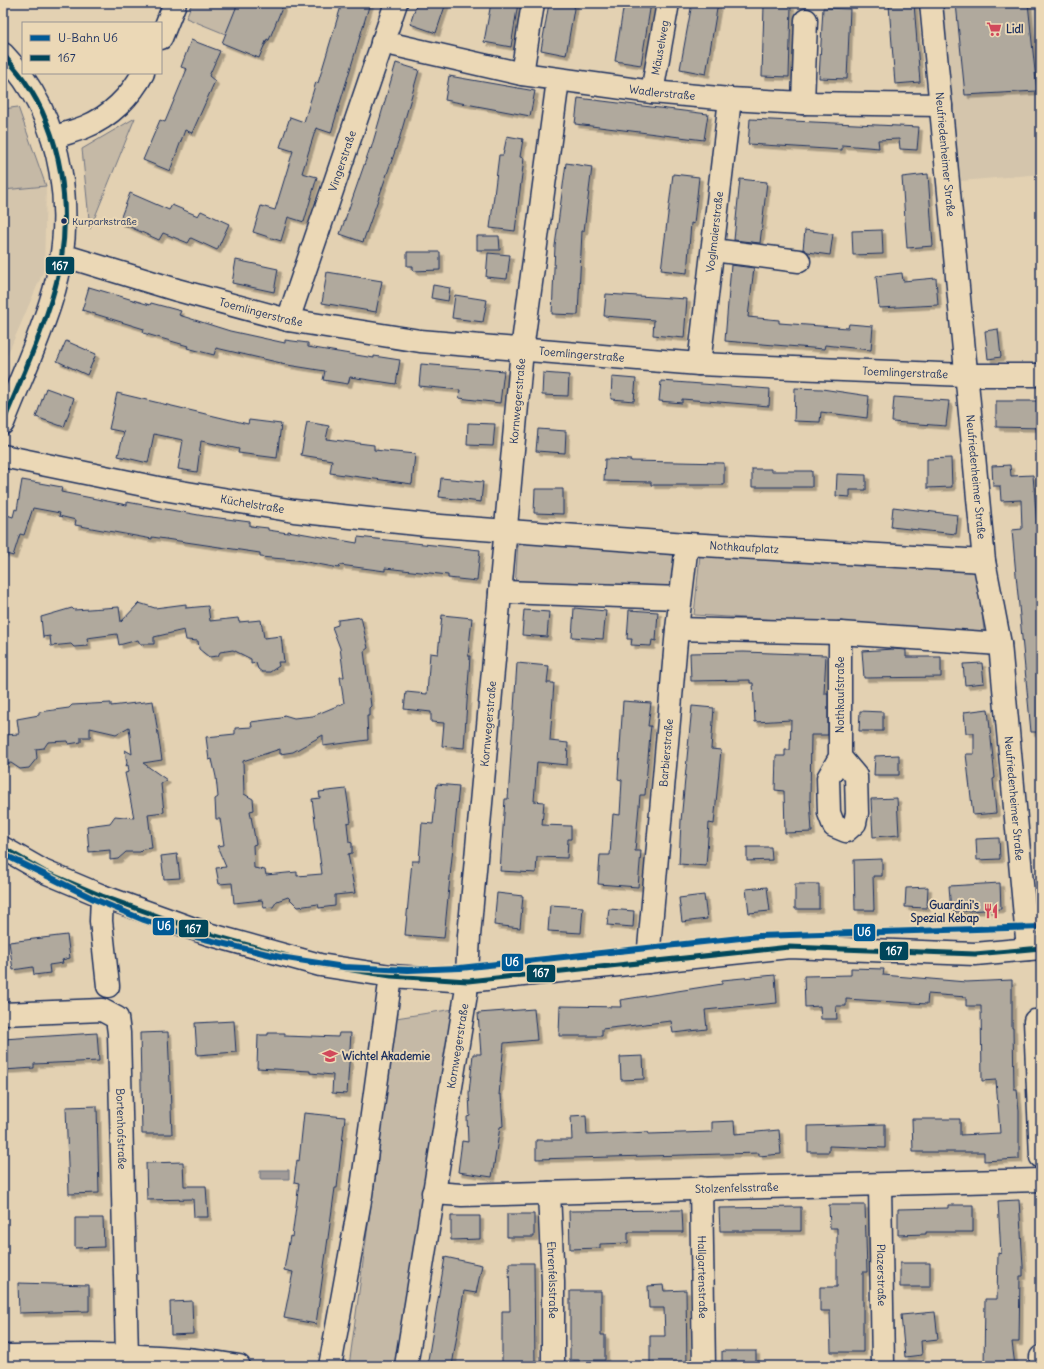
<svg xmlns="http://www.w3.org/2000/svg" width="1044" height="1369" font-family="Delius,sans-serif">
<defs>
<filter id="shadow"><feDropShadow dx="3.5" dy="3.5" stdDeviation="0" flood-color="#0004"/></filter>
</defs>
<rect width="100%" height="100%" fill="#e3d1b2"/>
<filter id="ink" filterUnits="userSpaceOnUse"><feTurbulence type="fractalNoise" baseFrequency=".025" numOctaves="2"/><feDisplacementMap in="SourceGraphic" scale="8" xChannelSelector="R" yChannelSelector="G"/><feConvolveMatrix kernelMatrix="1 2 1 2 8 2 1 2 1" color-interpolation-filters="sRGB"/></filter>
<g filter="url(#ink)">
<!-- built -->
<path fill="#d4c5ac" d="M934,3H1041V174L950,182Z
M46,186L44,270L3,365V190Z"/>
<!-- green -->
<path fill="#c5b9a6" stroke="#707482" d="M192,3H238L258,36L269,40L262,49L186,18Z
M18,107L46,186L3,190V109Z
M135,118L90,229L82,149Z
M518,543L676,554L674,591L515,587Z
M700,555L978,572L984,632L694,615Z
M454,1009L396,1366H349L396,1018Z"/>
<!-- water -->
<path fill="#a19b98" stroke="#6b7081" d="M260,1170H289V1179H260Z"/>
<!-- building -->
<path fill="#b0a99d" stroke="#1b2f5e" filter="url(#shadow)" d="M238,3H284L269,40L267,39L259,58L222,43Z
M342,3H370L331,133L316,128L302,173L317,177L304,222L288,217L281,241L253,232L261,206L275,210L293,151L280,147L290,117L304,122L316,82L318,83Z
M417,3H446L436,33L410,24Z
M491,3H518L511,47L484,42Z
M549,3H575L566,55L541,50Z
M624,3H651L641,65L615,61Z
M692,3H718L706,74L680,69Z
M914,3L920,82L895,84L889,5Z
M956,3H1028L1037,91L965,95Z
M764,5L791,6L789,77L762,76Z
M823,8L850,9L847,79L819,78Z
M191,40L220,51L209,76L215,81L192,133L185,130L170,171L143,160L160,120L165,122L187,69L181,67Z
M396,63L419,70L399,140L363,242L340,234L370,148L371,149Z
M449,76L535,91L530,116L445,100Z
M578,98L708,114L704,140L575,124Z
M750,119L919,127L917,150L900,149L899,139L878,140L879,148L842,145V150L748,144Z
M507,136L523,139L520,157L524,158L515,231L490,228L499,155H503Z
M566,163L592,167L584,231H582L578,315L552,314L555,246Z
M673,174L699,177L694,224L691,223L687,273L661,270Z
M928,174L933,246L907,248L902,177Z
M740,179L767,182L760,243L734,240Z
M130,193L169,210L172,205L198,216L201,211L229,224L217,250L191,238L188,243L163,233L159,240L119,222Z
M805,230L833,234L830,255L808,252L803,249Z
M882,230L883,254L853,255L852,231Z
M477,236H499L500,250H477Z
M407,252H440V270L413,271V266H407Z
M488,253L510,255L507,279L486,277Z
M236,260L278,269L274,292L232,283Z
M731,265L754,268L748,317L779,320V323L848,328L849,324L873,326L871,350L825,345L824,349L725,341Z
M327,272L382,281L376,312L322,303Z
M902,273L903,281L936,278L938,305L879,308L876,276Z
M433,285L450,288L448,301L431,298Z
M89,287L150,305L151,303L181,311L179,315L230,331L285,343V340L308,343V347L374,358V356L400,360L396,384L350,377L348,384L323,380L325,371L281,364V363L216,348L214,355L187,348L188,346L143,333L144,329L82,310Z
M606,294L687,299L684,338L653,335L654,320L604,316Z
M455,295L487,300L483,322L452,318Z
M998,329L1001,357L988,359L985,331Z
M66,341L96,354L87,375L57,361Z
M421,364L504,371L500,403L459,398L460,390L419,386Z
M543,373L569,375L568,396L542,395Z
M612,377L636,379L634,401L611,399Z
M661,381L770,389L769,406L682,399V403L659,401Z
M46,388L74,398L64,427L36,417Z
M795,388L822,389L869,396L867,418L821,412L820,422L794,421Z
M117,393L248,424L249,420L281,424L277,458L238,453L239,449L201,441L197,472L178,469L183,440L154,434L148,463L118,456L124,432L109,429Z
M894,397L949,401L946,426L892,422Z
M996,401H1041V428L996,427Z
M307,422L329,426L326,439L374,445V450L415,454L412,484L330,473L332,460L301,455Z
M468,423L495,424L493,446L467,445Z
M538,429L566,431L565,453L536,451Z
M951,458L952,487L927,488V459Z
M605,459L631,460V461L724,463V485H651V482L604,481Z
M1010,465L1011,476L1033,475L1041,577V732H1031L1015,564L1012,530L1022,529L1021,500L1001,501L1000,486H993L992,466Z
M752,469H771V471H812V487H752Z
M837,474L866,475V490H850V497L836,496Z
M441,478L483,482L481,502L439,497Z
M22,480L62,487L61,492L127,505V502L204,516L250,522V526L268,528V530L288,533V531L357,543L358,537L480,550L477,581L448,578V575L385,568V571L340,565L339,568L296,560L260,557V553L152,537V539L75,525L76,520L59,516L60,513L33,508L24,535L20,534L13,556L3,553V527L7,515L13,517L15,509L17,510Z
M535,489H563V514L534,513Z
M893,507L958,515L956,534L891,527Z
M139,603L155,608L186,604V608L208,606L210,621L238,618L239,622L261,620L264,638L281,636L284,662H278L279,666L270,672H262L258,669L256,663L251,664V659L233,650L220,652L218,656L209,657L199,649L198,641L186,640L184,630L154,637V644H140L138,640L119,645L117,634L87,638L88,646L74,647L71,644L51,646L50,636L43,637L41,617L72,608L74,610L119,607L121,622Z
M574,608L606,611L603,639L572,637Z
M524,610L549,612L547,637L522,635Z
M629,610L658,612L656,641L652,640L651,646L631,645L632,639H627Z
M442,615L472,618L468,656H470L464,748L442,746L444,723L431,722V712L404,709L406,692L427,694L430,653L438,654Z
M361,617L368,648L364,651L371,706L369,708V716H367L368,740L323,746V735L293,752L280,754V749L243,761L244,794L253,799L254,810L250,811L256,844L253,845L254,868L265,870L266,875L297,872V876L322,874L312,799L320,798L319,792L346,789L351,822L347,823L349,842L352,843V853L348,854L355,893L335,895V906L319,908L318,904L298,907L288,897L277,901L273,907L264,908L262,900L234,903L232,883L219,884L216,868L226,867L217,846L224,845L220,819H216L215,799L218,797L216,777L212,759L209,760L206,737L235,734V728L252,727L251,722L281,718L284,715L294,718L313,716L344,703L340,677H344L340,648L332,627L338,625V620Z
M893,649L906,650V657H941V677L864,678L862,651Z
M744,652L826,655L824,693H828V735H811L810,798L812,832L785,833L784,791L775,790L776,756H785V750H790L791,720L755,722L753,683H750V680L691,681L690,653Z
M517,663L549,666L547,683H554L550,741L568,743L567,765L537,762L534,801L544,802L542,825L571,826V839H568L567,858L537,857L536,873L500,871L505,799H508Z
M982,663L984,683L965,685L963,664Z
M153,701L162,760L143,763L167,780L161,784L164,812L148,814L152,848L143,849L140,852H126L118,859L110,860V850L89,852L87,826L110,823L115,816L134,818L125,773L129,772L128,765L126,766L127,763L125,750L132,754L129,727L116,734L90,728V737H81V742L69,744L68,741L48,742L44,748L36,749L37,758L29,768L20,769L11,763L3,764V735L19,734L17,719L39,715V712L69,708L72,705L111,703V706Z
M623,701L651,703L648,726H651L650,734L645,795H640L635,851H641L638,887L598,884L600,855H610L613,814L620,815L622,780L618,779Z
M692,706L714,708L711,749L721,750L714,824L709,823L706,866L679,864L681,821Z
M988,709L995,778L993,779L996,813L973,815L966,754H974V733H966L964,712Z
M860,711L883,712V731H859Z
M899,755V775H874L875,756Z
M437,784L459,786L444,938L405,935L412,861H419L422,823L433,824Z
M897,798L899,835L873,837L871,799Z
M999,838L1000,859L977,860L976,839Z
M747,847H771L772,860L747,861Z
M177,854L180,878L164,879L161,856Z
M882,859V876H873L874,910H855L854,860Z
M1000,883L1001,909L951,912L949,886Z
M795,884H819V909H795Z
M767,887L770,911L749,913L746,889Z
M928,887L927,908L905,907L906,888Z
M497,893L523,896L520,928L494,925Z
M704,895L707,919L682,922L679,898Z
M550,905L583,907L581,933L548,931Z
M609,909L634,911L633,927L607,925Z
M67,935L70,958L62,960L63,963L49,965L50,973L34,975L33,967L13,970L9,942Z
M851,968L884,969L883,975L966,982L1012,980V1028H1013L1014,1089H1017L1019,1111V1159L984,1161V1152H913L912,1119H960V1135L1000,1133L996,1080L982,1081L981,1006H966V997L928,994L927,1004L846,999V1006H836L837,1019H821L820,1006L805,1007L804,976L851,975Z
M775,975L777,1003L705,1010L707,1029L673,1033L671,1021L602,1029V1036H559L560,1006L621,1007L620,1000L722,984V980Z
M534,1009L537,1040L504,1043L499,1095H501L503,1126L500,1127L492,1177L458,1172L462,1141L468,1142L467,1117L470,1116L469,1093L473,1054H481L478,1013Z
M234,1021L236,1052L197,1055L195,1023Z
M168,1032L172,1134H142L140,1033Z
M97,1033L99,1061L34,1064V1068L4,1070L3,1039Z
M268,1033H285V1036L312,1037V1036L338,1037L339,1033H351L347,1094L332,1093L333,1075L310,1073V1071L257,1068L258,1035H268Z
M643,1056L644,1079L621,1080L620,1057Z
M97,1106L99,1193L69,1194L66,1107Z
M304,1113L345,1117L337,1188H335L316,1324L284,1318L293,1272L284,1270L290,1236L292,1237L299,1183L294,1182L297,1160L299,1161Z
M586,1115L587,1135L648,1132L649,1134L712,1132V1122L734,1121L735,1134L779,1130L781,1154L759,1156V1153L536,1159V1140H572L571,1116Z
M885,1124V1148L829,1146V1152H808V1126Z
M183,1162L184,1186H206L208,1217H194L193,1199L147,1200L146,1163Z
M1019,1200L1023,1266V1276H1020L1019,1342H1012L1015,1366H984L985,1299H997L998,1253L1001,1254L998,1201Z
M829,1205H865L867,1272H863V1352H831L830,1311H820V1287H837V1228H830Z
M948,1205H973V1232H926V1234L898,1235V1209L948,1208Z
M801,1207V1231H720L719,1208Z
M682,1210L683,1232H628V1243L600,1244V1248L570,1249L569,1211Z
M507,1214H534V1237H507Z
M451,1216H480V1239L451,1240Z
M75,1218H103L104,1247L75,1248Z
M445,1257L482,1265L476,1293L464,1291L452,1366H427Z
M509,1263H534L535,1366H502V1311H510Z
M900,1263H930V1287H900Z
M18,1283L89,1285V1311L19,1313Z
M663,1285L664,1291L686,1290L687,1366H650V1336H665L664,1308H649L648,1286Z
M570,1291H601V1335H605V1360H570Z
M192,1301L193,1334L171,1335L170,1302Z
M935,1312L938,1339L921,1341L922,1355L905,1357L901,1315Z
M722,1351H756V1366H722Z"/>
<g fill="none" stroke-linecap="round" stroke-linejoin="round">
<!-- minor casing -->
<g stroke="#1b2f5e" stroke-width="25">
<g id="minor">
<path id="s1" d="M931,3L984,561L1000,644L1028,949"/>
<path d="M161,38L175,3"/>
<path id="s2" d="M382,42L522,74L652,92L730,99L803,103L941,105"/>
<path d="M3,54C66,119 78,220 50,304C37,344 19,383 3,423"/>
<path d="M522,74L533,3"/>
<path id="s3" d="M652,92L668,3"/>
<path d="M803,103L806,20"/>
<path d="M53,138C63,134 75,131 85,127C110,117 131,96 143,73"/>
<path d="M713,250L799,261"/>
<path id="s4" d="M62,255L177,290L288,320L420,341L699,364L965,375H1041"/>
<path id="s5" d="M288,320L396,3"/>
<path id="s6" d="M699,364L730,99"/>
<path id="s7" d="M3,456L163,489L294,511L427,525L687,544L984,561"/>
<path d="M500,592L680,598"/>
<path d="M677,629L840,633L1000,644"/>
<path d="M840,633V757L828,778L829,813L834,826L846,831L855,823L857,813L856,776L840,757"/>
<path d="M3,848L45,872L102,896L208,934L320,965L391,976L468,981L789,947L975,954L1041,948"/>
<path d="M102,896L101,921L108,986"/>
<path id="s8" d="M649,962V948L677,629L687,544"/>
<path id="s9" d="M3,1014L102,1010L117,1018L119,1033L127,1355"/>
<path d="M1035,1021L1041,1157"/>
<path id="s10" d="M880,1185L883,1366"/>
<path id="s11" d="M701,1188L704,1366"/>
<path id="s12" d="M433,1193L462,1195L1041,1180"/>
<path id="s13" d="M549,1193L553,1282V1366"/>
<path d="M3,1356C82,1355 161,1352 239,1366"/>
<path d="M330,1366L361,1195L391,976"/>
<path id="s14" d="M406,1366L466,994L469,936L522,350L558,80"/>
<path d="M1041,1366V1357"/>
</g>
</g>
<!-- minor -->
<use href="#minor" stroke="#ebd8b6" stroke-width="22"/>
<!-- bus-1 casing -->
<g stroke="#ebd8b6" stroke-width="8">
<path id="bus-1" d="M3,54C10,63 18,71 24,80C62,134 72,208 59,272C47,324 23,374 3,423
M3,848L45,872L102,896L208,934L320,965L391,976L468,981L789,947L975,954L1041,948"/>
</g>
<!-- bus-1 -->
<use href="#bus-1" stroke="#00465a" stroke-width="5"/>
<!-- metro-1 casing -->
<g stroke="#ebd8b6" stroke-width="9">
<path id="metro-1" d="M3,854L94,899L144,920L192,936L280,957L344,967L408,970L460,968L759,936L1041,927"/>
</g>
<!-- metro-1 -->
<use href="#metro-1" stroke="#005a96" stroke-width="6"/>
</g>
</g>
<!-- icons -->
<defs>
<g id="supermarket-bare" transform="scale(1.2)"><path d="M-6-5.5h2.5l.6 2H6L4.5 2H-2.5L-4.4-4H-6ZM-1.5 3.2a1.3 1.3 0 1 0 .1 0ZM3 3.2a1.3 1.3 0 1 0 .1 0Z" fill="#d1495b" stroke="#ebd8b6" stroke-width="2.5" paint-order="stroke"/></g>
<g id="restaurant-bare" transform="scale(1.2)"><path d="M-5-6h1v4h1v-4h1v4h1v-4h1v5L-1.5 .5V6h-2V.5L-5-1ZM5-6V6H3V1.5H1.5Q1.5-4 5-6Z" fill="#d1495b" stroke="#ebd8b6" stroke-width="2.5" paint-order="stroke"/></g>
<g id="school-bare" transform="scale(1.2)"><path d="M0-5L7-2L0 1L-7-2ZM-4 1L0 2.5L4 1V4Q0 6-4 4Z" fill="#d1495b" stroke="#ebd8b6" stroke-width="2.5" paint-order="stroke"/></g>
</defs>
<g fill-rule="evenodd">
<use href="#supermarket-bare" x="994" y="29"/>
<use href="#restaurant-bare" x="991" y="911"/>
<use href="#school-bare" x="330" y="1056"/>
</g>
<!-- markers -->
<circle fill="#1b2f5e" stroke="#ebd8b6" stroke-width="1.5" cx="64" cy="221" r="3.5"/>
<g text-anchor="middle" dominant-baseline="central" stroke-width="4" stroke-linejoin="round" paint-order="stroke">
<!-- bus labels -->
<g font-size="10" fill="#1b2f5e" stroke="#ebd8b6" text-anchor="start">
<text x="72" y="221">Kurparkstraße</text>
</g>
<!-- poi labels -->
<g font-size="11" font-weight="bold" fill="#1b2f5e" stroke="#ebd8b6" text-anchor="start">
<text x="1006" y="29">Lidl</text>
<text x="979" y="905" text-anchor="end">Guardini's<tspan x="979" dy="13">Spezial Kebap</tspan></text>
<text x="342" y="1056">Wichtel Akademie</text>
</g>
<!-- street labels -->
<g font-size="11" fill="#1b2f5e" stroke="#ebd8b6">
<text stroke="none"><textPath href="#s3" startOffset="45">Mäuselweg</textPath></text>
<text stroke="none"><textPath href="#s2" startOffset="285">Wadlerstraße</textPath></text>
<text stroke="none"><textPath href="#s1" startOffset="152">Neufriedenheimer Straße</textPath></text>
<text stroke="none"><textPath href="#s5" startOffset="168">Vingerstraße</textPath></text>
<text stroke="none"><textPath href="#s6" startOffset="133">Voglmaierstraße</textPath></text>
<text stroke="none"><textPath href="#s4" startOffset="207">Toemlingerstraße</textPath></text>
<text stroke="none"><textPath href="#s4" startOffset="531">Toemlingerstraße</textPath></text>
<text stroke="none"><textPath href="#s4" startOffset="855">Toemlingerstraße</textPath></text>
<text stroke="none"><textPath href="#s14" startOffset="972">Kornwegerstraße</textPath></text>
<text stroke="none"><textPath href="#s1" startOffset="476">Neufriedenheimer Straße</textPath></text>
<text stroke="none"><textPath href="#s7" startOffset="254">Küchelstraße</textPath></text>
<text stroke="none"><textPath href="#s7" startOffset="748">Nothkaufplatz</textPath></text>
<text transform="translate(840 695) rotate(-90)">Nothkaufstraße</text>
<text stroke="none"><textPath href="#s14" startOffset="648">Kornwegerstraße</textPath></text>
<text stroke="none"><textPath href="#s8" startOffset="210">Barbierstraße</textPath></text>
<text stroke="none"><textPath href="#s1" startOffset="800">Neufriedenheimer Straße</textPath></text>
<text stroke="none"><textPath href="#s14" startOffset="324">Kornwegerstraße</textPath></text>
<text stroke="none"><textPath href="#s9" startOffset="227">Bortenhofstraße</textPath></text>
<text stroke="none"><textPath href="#s12" startOffset="304">Stolzenfelsstraße</textPath></text>
<text stroke="none"><textPath href="#s10" startOffset="90">Plazerstraße</textPath></text>
<text stroke="none"><textPath href="#s11" startOffset="89">Hallgartenstraße</textPath></text>
<text stroke="none"><textPath href="#s13" startOffset="87">Ehrenfelsstraße</textPath></text>
</g>
</g>
<g stroke="#ebd8b6" stroke-width="1.5">
<rect x="45" y="256" width="30" height="19" rx="4" fill="#00465a"/>
<rect x="152" y="917" width="23" height="19" rx="4" fill="#005a96"/>
<rect x="178" y="919" width="31" height="19" rx="4" fill="#00465a"/>
<rect x="853" y="923" width="23" height="19" rx="4" fill="#005a96"/>
<rect x="879" y="941" width="30" height="20" rx="4" fill="#00465a"/>
<rect x="501" y="953" width="23" height="19" rx="4" fill="#005a96"/>
<rect x="526" y="964" width="30" height="19" rx="4" fill="#00465a"/>
</g>
<g font-size="11" text-anchor="middle" font-weight="bold" fill="#fff">
<text x="60" y="270">167</text>
<text x="164" y="930">U6</text>
<text x="193" y="933">167</text>
<text x="864" y="936">U6</text>
<text x="894" y="955">167</text>
<text x="512" y="966">U6</text>
<text x="541" y="977">167</text>
</g>
<!-- margin -->
<rect width="1044" height="1369" fill="none" stroke="#ebd8b6" stroke-width="16"/>
<rect x="8" y="8" width="1028" height="1353" fill="none" stroke="#1b2f5e" stroke-width="1.5" filter="url(#ink)"/>
<!-- legend -->
<rect x="22" y="22" width="140" height="52" fill="#ebd8b6" stroke="#989493"/>
<rect x="30" y="35" width="20" height="6" fill="#005a96" stroke="#989493"/>
<text x="58" y="42" font-size="12" fill="#1b2f5e">U-Bahn U6</text>
<rect x="30" y="55" width="20" height="6" fill="#00465a" stroke="#989493"/>
<text x="58" y="62" font-size="12" fill="#1b2f5e">167</text>
</svg>
